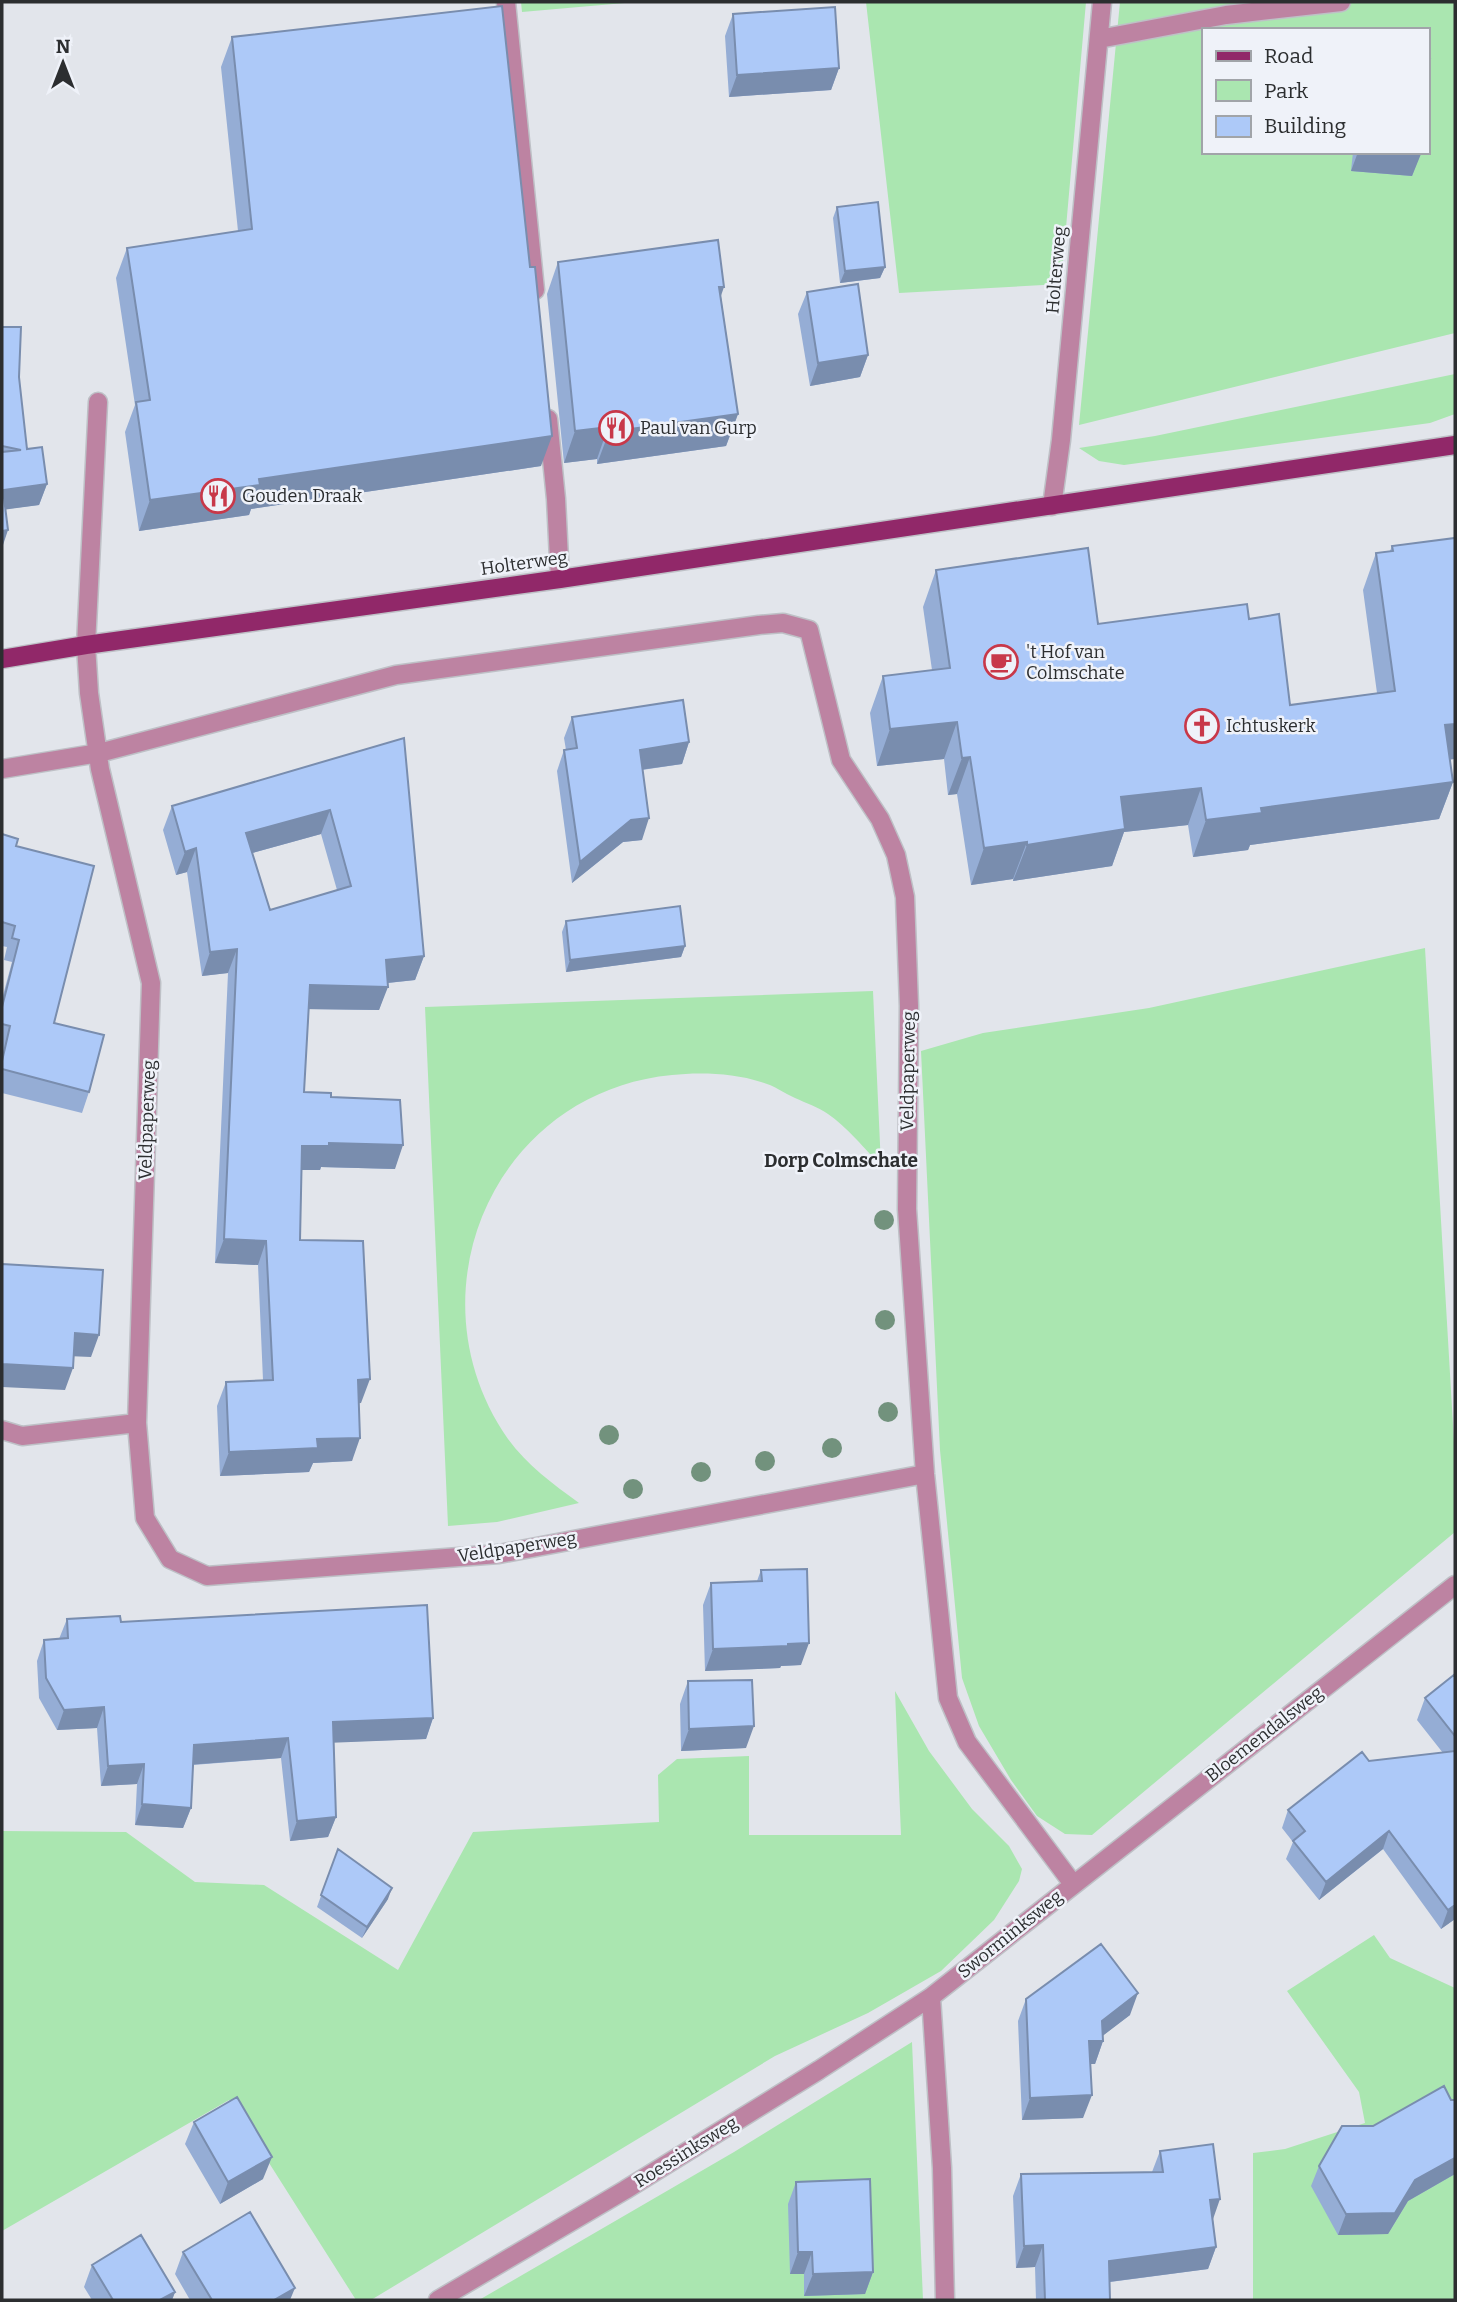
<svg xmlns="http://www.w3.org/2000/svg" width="1457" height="2302" font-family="Bitter,serif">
<rect width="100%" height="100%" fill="#e2e5eb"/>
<!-- green -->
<path fill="#aae6b0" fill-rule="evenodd" d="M521,2H636L522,12Z
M866,2H1086L1061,284L899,293Z
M1120,2H1455V333L1079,425ZM1203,30H1427V152H1203Z
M1455,374V414L1430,423L1124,465L1099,461L1079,448L1155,436Z
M1425,948L1455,1459V1532L1092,1835L1065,1834L1037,1816L1011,1780L979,1726L962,1678L940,1450L921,1051L983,1033L1149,1008Z
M873,991L881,1166C866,1150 846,1126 828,1114C818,1107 806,1103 795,1098C784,1093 773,1085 761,1082C734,1073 699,1072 672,1075C494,1092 407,1294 508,1439C527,1465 553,1484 579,1503L497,1522L448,1526L425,1007Z
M895,1691L929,1751L972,1809L1009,1846L1022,1869L1019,1881L994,1920L941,1971L868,2013L775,2056L371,2300H356L229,2100L2,2231V1831L126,1832L195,1882L264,1885L398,1970L473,1832L659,1822L658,1775L677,1759L749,1756V1835H901Z
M1374,1935L1390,1958L1455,1988V2300H1253V2153L1285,2149L1365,2123L1359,2092L1287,1991Z
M912,2042L923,2300H479L734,2152Z"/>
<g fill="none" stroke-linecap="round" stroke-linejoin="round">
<!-- lane casing -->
<g stroke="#bec0c6" stroke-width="21">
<path id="lane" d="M506,2L535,290
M1099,39L1226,15L1341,2
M548,419L556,499L560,579
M1052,506L1061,440L1102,2
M86,645L98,402"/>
</g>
<!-- street casing -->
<g stroke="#bec0c6" stroke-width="21">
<path id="street" d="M86,645L89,693L100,769L151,983L137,1423L145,1518L170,1559L207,1576L499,1554L925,1474
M2,769L99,753L396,675L759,625L783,623L809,630L841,760L880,819L896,855L905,897L909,1006L907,1209L925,1474L948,1698L967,1742L1073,1884
M2,1430L22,1436L137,1423
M931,1997L942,2168L945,2300
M438,2300L625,2190L819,2070L931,1997L1455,1585"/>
</g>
<!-- primary casing -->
<g stroke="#bec0c6" stroke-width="21">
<path id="primary" d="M2,659L86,645L560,579L1455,445"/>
</g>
<!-- lane -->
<use href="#lane" stroke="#bd83a2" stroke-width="18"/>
<!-- street -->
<use href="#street" stroke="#bd83a2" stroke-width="18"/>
<!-- primary -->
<use href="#primary" stroke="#912869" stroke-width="18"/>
</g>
<!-- trees -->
<g fill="#72927d">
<circle cx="884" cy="1220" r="10"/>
<circle cx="885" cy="1320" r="10"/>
<circle cx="888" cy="1412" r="10"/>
<circle cx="609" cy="1435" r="10"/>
<circle cx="832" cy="1448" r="10"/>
<circle cx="765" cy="1461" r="10"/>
<circle cx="701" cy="1472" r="10"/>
<circle cx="633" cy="1489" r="10"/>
</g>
<!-- wall -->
<path fill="#95add5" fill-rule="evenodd" d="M733,14L839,68L831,90L729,97L725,36Z
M232,37L541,466L251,509L249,515L139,531L125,432L135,405L116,278L127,248L238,231L221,67Z
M1353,152H1421L1412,176L1351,171Z
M837,207L885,267L880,278L840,283L833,218Z
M558,262L721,297L738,414L726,446L597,464V459L564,463L547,294Z
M807,292L868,355L860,377L810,386L798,314Z
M2,327L19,377L27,449L47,484L39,505L6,509L2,548Z
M1392,546L1450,759L1453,782L1439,819L1250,845L1248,850L1193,857L1188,825L1124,832L1112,866L1013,881V879L971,885L957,794L948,795L944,759L877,766L870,713L883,676L932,670L923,607L936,570L1098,624L1249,619L1290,705L1377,693L1363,590L1376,553L1390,551Z
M572,717L689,742L682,764L642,770V840L623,842L572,883L557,771L564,750H566L564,738Z
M404,738L424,956L415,980L388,983L379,1010L309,1009L304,1092L331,1097L395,1169L321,1167L320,1170H302L300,1240L361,1403H359L352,1461L313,1463L309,1472L220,1476L217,1406L226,1382L263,1380L258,1265L215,1263L228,973L202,976L187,872L176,875L163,830L172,806ZM321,834L337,890L270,910L252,853Z
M2,834L16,846L54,1023L89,1092L82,1113L2,1093V999L12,962L4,960L7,947L2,946Z
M566,921L685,946L681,957L566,972L562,932Z
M761,1570L801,1665L781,1666L780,1668L705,1671L703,1605L711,1583L757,1581Z
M67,1619L121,1622L433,1718L426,1739L334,1742L336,1817L328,1837L290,1841L281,1758L193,1765L191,1808L183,1828L135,1825L137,1784L101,1786L97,1728L57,1730L39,1698L37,1661L44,1640L59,1639Z
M1455,1674V1919L1441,1929L1383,1849L1319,1900L1286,1859L1293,1842L1282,1828L1288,1810L1369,1761L1443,1753L1417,1720L1425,1698Z
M688,1681L746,1748L681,1751L680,1704Z
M338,1849L388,1899L362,1938L317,1907Z
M1026,1999L1130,2015L1102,2036L1103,2041L1095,2064H1090L1083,2118L1022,2120L1018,2021Z
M1451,2100H1455V2174L1408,2201L1388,2234L1338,2235L1311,2186L1319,2166L1373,2126Z
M194,2122L263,2179L220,2204L185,2144Z
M1160,2151L1213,2220L1216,2247L1208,2269L1110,2282V2300H1036L1035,2267L1016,2268L1013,2196L1021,2174L1152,2172Z
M796,2182L873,2272L865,2294L804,2296V2274H790L788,2204Z
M183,2252L290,2300H190L175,2274Z
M92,2265L175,2292L172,2300H92L84,2287Z"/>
<!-- shaded-wall -->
<path fill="#798dae" d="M839,68L831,90L729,97L737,75Z
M1358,152H1401L1421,154L1412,176L1351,171Z
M885,267L880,278L840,283L845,271Z
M719,287H724L713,319Z
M868,355L860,377L810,386L818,363Z
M738,414L726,446L597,464L609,432Z
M608,427L597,459L564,463L575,431Z
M552,436L541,466L251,509L249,515L139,531L150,500L259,479Z
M47,484L39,505L2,510L3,490Z
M8,530L2,548V531Z
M957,722L944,759L877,766L890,729Z
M1455,724V759L1431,762L1445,725Z
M689,742L682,764L632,771L640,750Z
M970,757L957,794L948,795L962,758Z
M1453,782L1439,819L1250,845L1248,850L1193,857L1206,820L1261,808Z
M1201,788L1188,825L1124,832L1112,866L1013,881L1027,845L1121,797Z
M330,810L321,834L238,857L246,833Z
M649,818L642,840L623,842L572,883L580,862L631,820Z
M1027,842L1013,879L971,885L984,848Z
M196,848L187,872L176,875L185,852Z
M685,946L681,957L566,972L570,960Z
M237,949L228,973L202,976L210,952Z
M424,956L415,980L377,984L386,960Z
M310,985L388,987L379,1010L301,1009Z
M329,1143L403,1145L395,1169L321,1167L320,1170H294L302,1146Z
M224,1239L266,1241L258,1265L215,1263Z
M75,1333L99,1335L91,1357L67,1356Z
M2,1364L73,1368L65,1390L2,1387Z
M370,1379L361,1403L349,1404L358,1380Z
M360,1438L352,1461L313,1463L309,1472L220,1476L229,1452L317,1439Z
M809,1643L801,1665L781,1666L780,1668L705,1671L713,1649Z
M104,1707L97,1728L57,1730L64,1710Z
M433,1718L426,1739L326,1743L333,1722Z
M754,1726L746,1748L681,1751L689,1729Z
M288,1738L281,1758L187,1765L194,1745Z
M144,1764L137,1784L101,1786L108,1766Z
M142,1804L191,1808L183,1828L135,1825Z
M336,1817L328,1837L290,1841L297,1821Z
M1389,1831L1383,1849L1319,1900L1326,1882Z
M392,1888L388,1899L362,1938L367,1927Z
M1455,1905V1919L1441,1929L1448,1910Z
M1138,1993L1130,2015L1096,2041H1103L1095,2064H1081L1089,2041L1102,2021Z
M1092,2095L1083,2118L1022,2120L1030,2098Z
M272,2157L263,2179L220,2204L228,2182Z
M1455,2158V2174L1408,2201L1388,2234L1338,2235L1346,2214L1415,2180Z
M1220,2199L1212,2222L1210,2200Z
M1043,2245L1035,2267L1016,2268L1024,2246Z
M1216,2247L1208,2269L1101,2283L1109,2261Z
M798,2252H812L804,2274H790Z
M873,2272L865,2294L804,2296L813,2274Z
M295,2288L290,2300H274Z
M175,2292L172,2300H160Z"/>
<!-- building -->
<path fill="#adc9f8" stroke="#798dae" stroke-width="2" fill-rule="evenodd" d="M502,6L530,267H535L552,436L259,479L260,485L150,500L136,402L150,400L127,248L252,229L232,37Z
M835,7L839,68L737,75L733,14Z
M1427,59H1430L1427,84Z
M1401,152H1421V154Z
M878,202L885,267L845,271L837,207Z
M718,240L724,287H719L738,414L609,432L608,427L575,431L558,262Z
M858,284L868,355L818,363L807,292Z
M2,327H21L19,377L27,449L42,447L47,484L3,490L8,530L2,531V452L21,450L2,446Z
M1455,538V724L1445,725L1453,782L1261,808L1262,813L1206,820L1201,788L1121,797L1125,829L1027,845V842L984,848L970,757L962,758L957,722L890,729L883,676L950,668L936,570L1088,548L1098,624L1247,604L1249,619L1279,614L1290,705L1395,691L1376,553L1393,551L1392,546Z
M683,700L689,742L640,750L649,818L631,820L580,862L564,750L577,748L572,717Z
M404,738L424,956L386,960L388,987L310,985L304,1092L331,1093V1097L400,1100L403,1145L329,1143V1146H302L300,1240L363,1241L370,1379L358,1380L360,1438L317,1439L318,1448L229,1452L226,1382L273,1380L266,1241L224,1239L237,949L210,952L196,848L185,852L172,806ZM330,810L351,886L270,910L246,833Z
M2,834L18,839L16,846L94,866L54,1023L104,1035L89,1092L2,1069V1061L10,1026L2,1024V1007L19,940L12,938L15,926L2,922Z
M680,906L685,946L570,960L566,921Z
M2,1264L103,1270L99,1335L75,1333L73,1368L2,1364Z
M807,1569L809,1643L788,1644V1646L713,1649L711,1583L762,1581L761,1570Z
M427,1605L433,1718L333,1722L336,1817L297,1821L288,1738L194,1745L191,1808L142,1804L144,1764L108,1766L104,1707L64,1710L46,1678L44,1640L68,1638L67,1619L120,1616L121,1622Z
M1455,1674V1736L1425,1698Z
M752,1680L754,1726L689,1729L688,1681Z
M1455,1751V1905L1448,1910L1389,1831L1326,1882L1293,1841L1305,1831L1288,1810L1362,1752L1369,1761Z
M338,1849L392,1888L367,1927L321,1895Z
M1101,1944L1138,1993L1102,2021L1103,2041H1089L1092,2095L1030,2098L1026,1999Z
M1444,2086L1451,2100H1455V2158L1415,2180L1395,2213L1346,2214L1319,2166L1342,2126H1373Z
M237,2097L272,2157L228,2182L194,2122Z
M1213,2144L1220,2199L1210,2200L1216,2247L1109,2261L1110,2300H1045L1043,2245L1024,2246L1021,2174L1163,2172L1160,2151Z
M870,2179L873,2272L813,2274L812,2252H798L796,2182Z
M250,2212L295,2288L274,2300H212L183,2252Z
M141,2235L175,2292L160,2300H113L92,2265Z"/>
<!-- icons -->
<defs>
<g id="restaurant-ring" transform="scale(1.75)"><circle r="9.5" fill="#eff2f9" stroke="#c83849" stroke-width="1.5"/><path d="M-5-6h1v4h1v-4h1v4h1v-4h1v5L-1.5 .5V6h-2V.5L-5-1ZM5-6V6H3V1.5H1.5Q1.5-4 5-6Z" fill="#c83849"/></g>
<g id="cafe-ring" transform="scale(1.75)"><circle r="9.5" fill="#eff2f9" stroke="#c83849" stroke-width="1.5"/><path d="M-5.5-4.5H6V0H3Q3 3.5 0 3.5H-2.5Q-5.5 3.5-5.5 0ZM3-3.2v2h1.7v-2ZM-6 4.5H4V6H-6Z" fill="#c83849"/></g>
<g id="church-ring" transform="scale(1.75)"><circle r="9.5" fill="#eff2f9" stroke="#c83849" stroke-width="1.5"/><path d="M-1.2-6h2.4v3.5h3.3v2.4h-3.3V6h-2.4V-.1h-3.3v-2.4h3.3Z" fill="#c83849"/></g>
</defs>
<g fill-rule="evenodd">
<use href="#restaurant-ring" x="616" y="428"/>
<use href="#restaurant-ring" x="218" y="496"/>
<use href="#cafe-ring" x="1001" y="662"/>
<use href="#church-ring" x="1202" y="726"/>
</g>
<g text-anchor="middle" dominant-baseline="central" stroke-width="5" stroke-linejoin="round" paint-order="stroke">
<!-- street labels -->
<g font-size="18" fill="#2c2e30" stroke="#eff2f9">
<text transform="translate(1056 270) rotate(-85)">Holterweg</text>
<text transform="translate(524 563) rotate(-8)">Holterweg</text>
<text transform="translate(908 1071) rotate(-89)">Veldpaperweg</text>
<text transform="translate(147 1120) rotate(-88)">Veldpaperweg</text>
<text transform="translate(517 1547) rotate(-9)">Veldpaperweg</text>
<text transform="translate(1264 1734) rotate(-38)">Bloemendalsweg</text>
<text transform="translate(1010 1934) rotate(-39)">Sworminksweg</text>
<text transform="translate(686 2152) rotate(-32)">Roessinksweg</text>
</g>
<!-- poi labels -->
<g font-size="18" fill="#2c2e30" stroke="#eff2f9" text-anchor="start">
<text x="640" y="428">Paul van Gurp</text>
<text x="242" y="496">Gouden Draak</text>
<text x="1026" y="652">'t Hof van<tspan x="1026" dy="21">Colmschate</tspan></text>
<text x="1226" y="726">Ichtuskerk</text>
</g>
<!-- neighbourhood labels -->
<g font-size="19" font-weight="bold" fill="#2c2e30" stroke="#eff2f9">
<text x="841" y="1160">Dorp Colmschate</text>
</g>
</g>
<!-- border -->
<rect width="1457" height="2302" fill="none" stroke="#2c2e30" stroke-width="7"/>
<!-- legend -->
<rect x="1202" y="28" width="228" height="126" fill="#eff2f9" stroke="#a1a4a9" stroke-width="2"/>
<rect x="1216" y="51" width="35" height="10" fill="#912869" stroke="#a1a4a9" stroke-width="2"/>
<text x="1264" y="63" font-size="21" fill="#2c2e30">Road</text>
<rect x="1216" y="80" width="35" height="21" fill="#aae6b0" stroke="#a1a4a9" stroke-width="2"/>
<text x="1264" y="98" font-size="21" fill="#2c2e30">Park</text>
<rect x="1216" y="116" width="35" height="21" fill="#adc9f8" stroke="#a1a4a9" stroke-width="2"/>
<text x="1264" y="133" font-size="21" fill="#2c2e30">Building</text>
<!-- north arrow -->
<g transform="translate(63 63)" stroke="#eff2f9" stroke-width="5" paint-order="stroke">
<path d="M0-5L12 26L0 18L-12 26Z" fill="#2c2e30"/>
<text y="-10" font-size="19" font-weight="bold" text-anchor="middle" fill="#2c2e30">N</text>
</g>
</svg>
